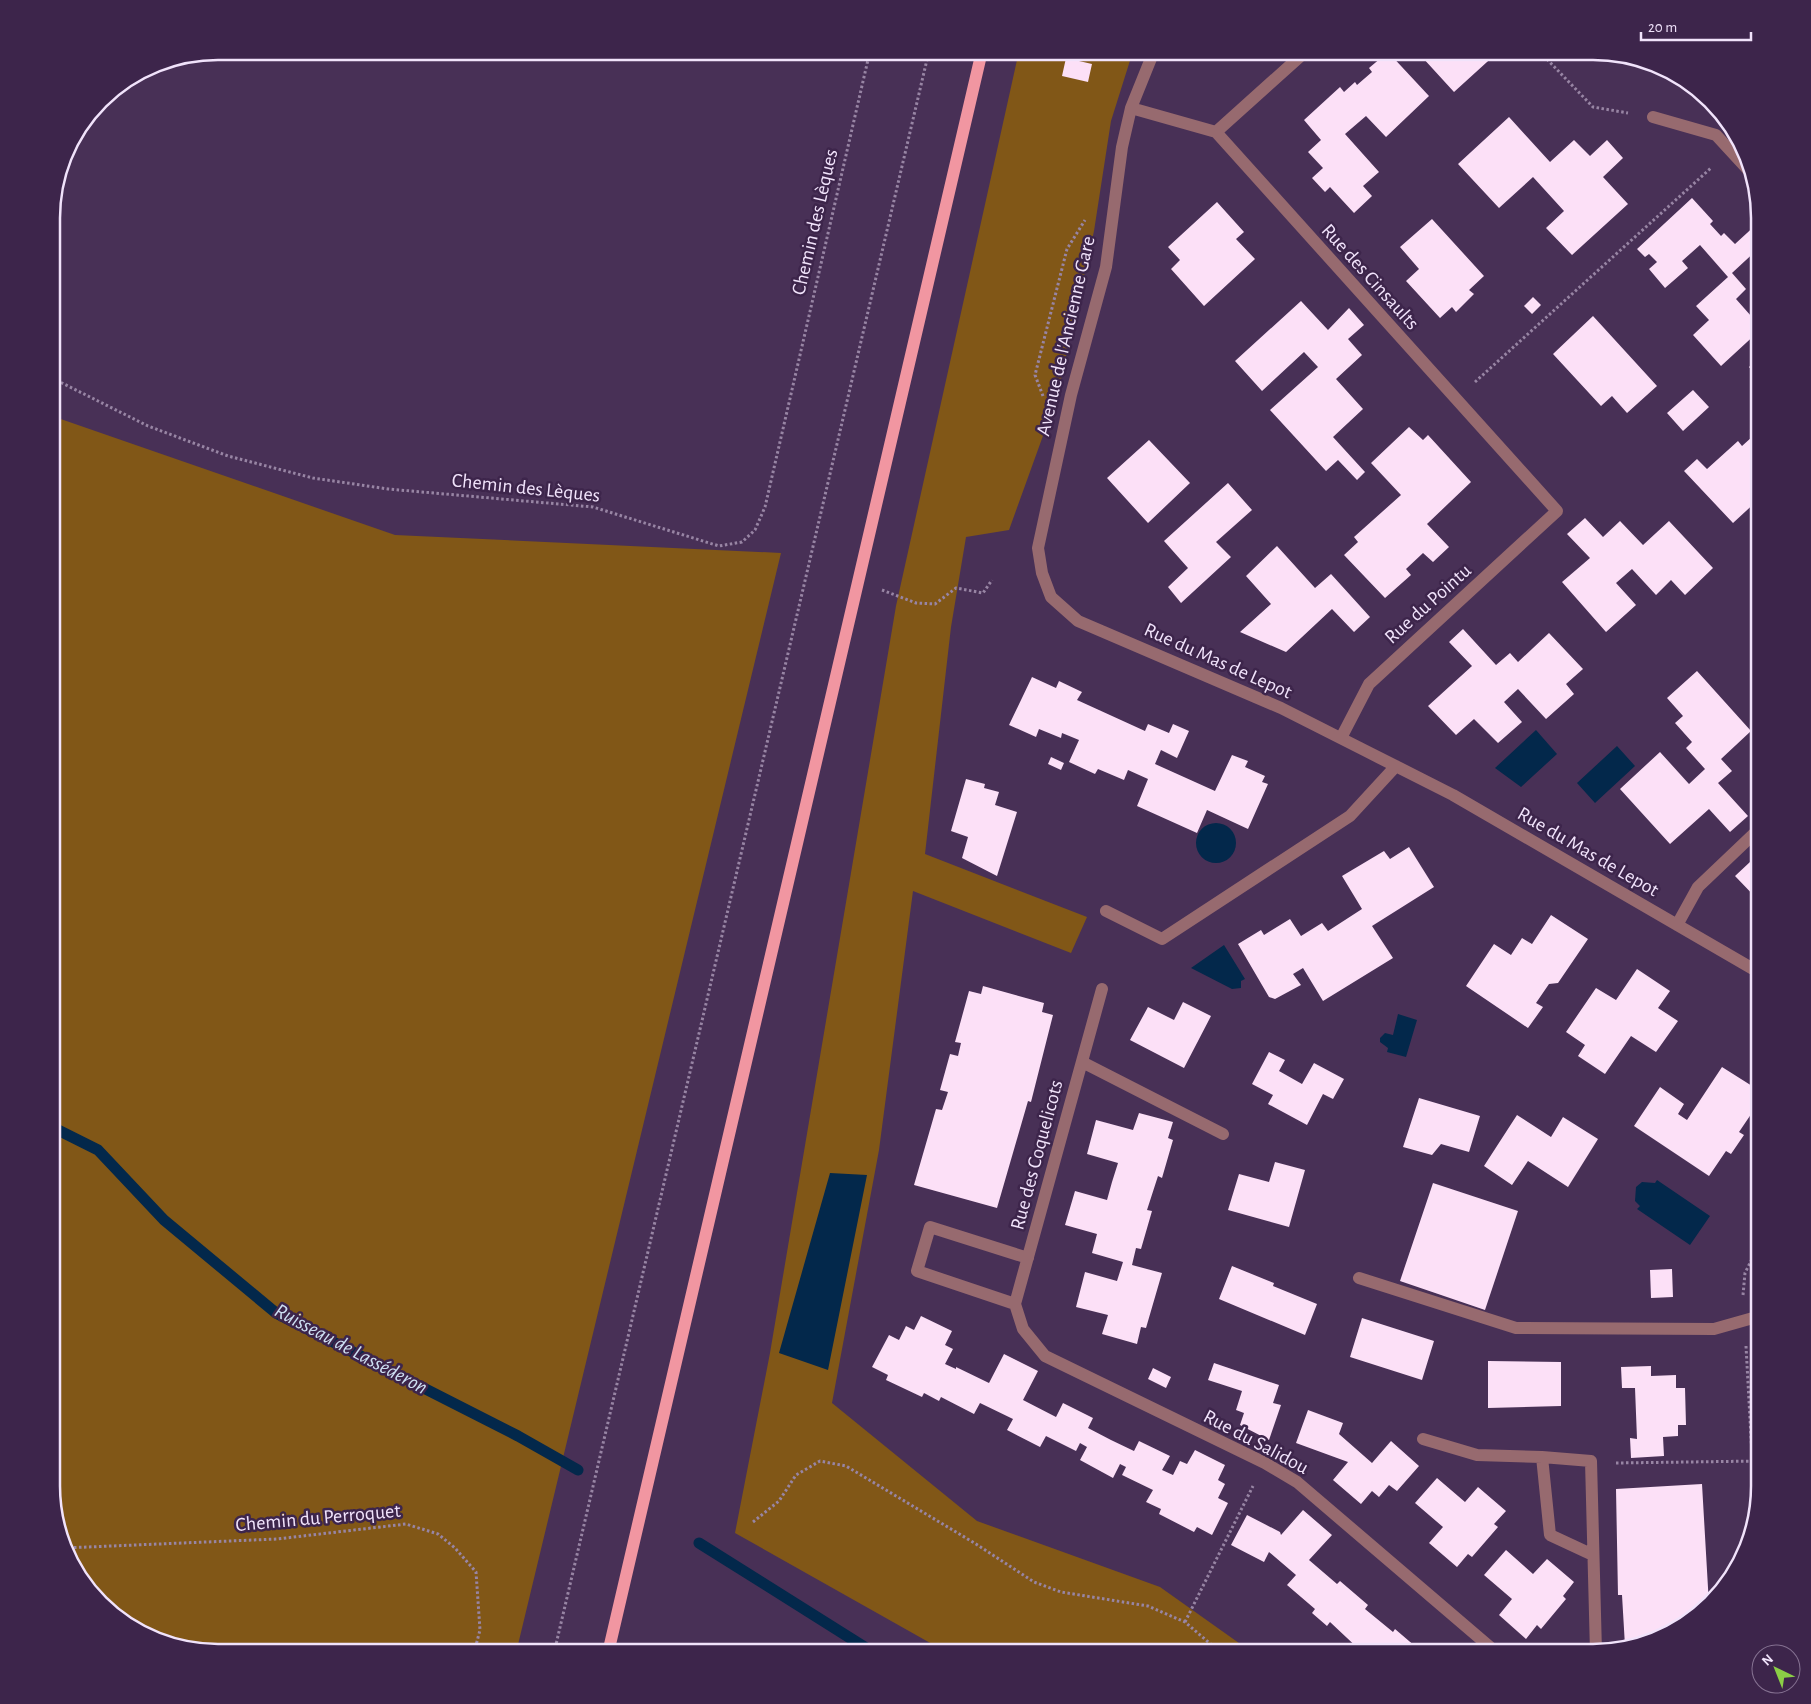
<svg xmlns="http://www.w3.org/2000/svg" width="1811" height="1704" font-family="'Alegreya Sans',sans-serif">
<rect width="100%" height="100%" fill="#483056"/>
<!-- green -->
<path fill="#815717" d="M1019,51H1133L1111,121L1094,231L1057,397L1009,530L966,537L951,627L925,854L1087,917L1071,953L913,891L879,1150L832,1403L977,1521L1160,1587L1253,1653H948L735,1533L770,1353L896,606Z
M52,416L395,535L781,553L516,1653H218L154,1640L100,1604L64,1550L52,1496Z"/>
<!-- water -->
<path fill="#03284b" d="M1536,730L1557,754L1521,787L1495,768Z
M1617,746L1635,766L1595,803L1577,783Z
M1196 843a20 20 0 1 1 40 0a20 20 0 1 1-40 0Z
M1224,945L1245,979L1241,981V988L1232,989L1191,968Z
M1398,1014L1417,1020L1406,1057L1387,1052L1388,1048L1380,1042V1038L1385,1033L1393,1035Z
M830,1173L867,1175L828,1370L779,1353Z
M1657,1180L1710,1216L1690,1245L1637,1209L1640,1206L1635,1201L1636,1187L1642,1182L1655,1183Z"/>
<g fill="none" stroke-linecap="round" stroke-linejoin="round">
<!-- stream -->
<path stroke="#03284b" stroke-width="11" d="M52,1127L98,1150L164,1220L276,1313L518,1436L578,1470
M699,1543L874,1653"/>
</g>
<!-- building -->
<path fill="#fce0f7" d="M1388,52L1429,96L1386,137L1366,116L1345,134L1379,172L1363,186L1372,196L1354,213L1330,187L1325,192L1312,178L1323,168L1308,152L1321,140L1304,120L1340,87L1344,92L1355,82L1357,85L1372,72L1369,68Z
M1427,52H1498L1454,92L1422,57Z
M1066,58L1092,64L1088,82L1062,76Z
M1509,117L1550,162L1574,140L1590,156L1607,140L1623,158L1603,177L1628,204L1572,255L1546,228L1564,211L1533,177L1499,208L1458,164Z
M1692,198L1713,221L1710,224L1721,236L1724,233L1735,244L1759,222V248L1732,273L1746,289L1736,299L1759,325V331L1721,366L1693,335L1709,320L1696,306L1728,277L1700,245L1682,261L1688,268L1665,288L1649,269L1657,262L1649,254L1645,257L1637,249Z
M1217,202L1244,232L1236,239L1255,259L1204,306L1171,269L1180,260L1168,247Z
M1432,219L1484,276L1469,290L1474,294L1456,312L1452,307L1440,318L1406,281L1419,269L1400,247Z
M1533,297L1541,305L1532,314L1524,306Z
M1301,301L1328,330L1349,308L1364,325L1348,339L1362,355L1336,379L1363,409L1333,437L1365,472L1357,480L1338,460L1326,471L1270,410L1318,367L1304,352L1262,391L1235,361Z
M1593,316L1657,386L1627,413L1612,396L1601,406L1553,354Z
M1759,357V379L1749,367Z
M1693,390L1709,407L1683,431L1667,413Z
M1409,427L1423,440L1428,435L1471,482L1427,524L1449,547L1433,562L1423,553L1406,569L1411,575L1385,598L1344,555L1358,542L1354,537L1401,495L1371,463Z
M1752,437L1759,446V499L1733,523L1684,471L1697,459L1707,469L1738,441L1742,446Z
M1149,440L1190,483L1148,523L1107,478Z
M1228,483L1252,510L1216,542L1231,557L1181,603L1168,587L1188,568L1164,541Z
M1585,518L1603,537L1620,521L1643,545L1669,521L1713,568L1685,595L1671,580L1656,595L1632,569L1616,583L1636,605L1606,632L1562,582L1590,558L1567,534Z
M1277,546L1315,588L1331,574L1370,617L1354,632L1332,609L1286,652L1240,632L1271,604L1246,576Z
M1463,629L1496,665L1510,653L1518,662L1549,633L1583,669L1566,684L1574,694L1546,719L1518,689L1504,702L1522,722L1498,743L1474,719L1456,735L1428,706L1472,666L1449,642Z
M1697,671L1751,731L1721,759L1732,771L1718,783L1748,816L1730,832L1709,809L1670,844L1620,789L1660,752L1689,784L1705,769L1686,748L1692,742L1675,723L1683,716L1667,698Z
M1032,677L1056,688L1059,681L1082,692L1077,700L1145,731L1148,724L1169,733L1173,724L1189,731L1177,758L1161,750L1155,764L1215,791L1232,755L1248,761L1245,767L1265,776L1262,782L1268,784L1248,829L1207,810L1197,833L1137,806L1148,779L1128,770L1124,780L1098,769L1095,774L1069,762L1079,740L1062,733L1061,738L1039,729L1036,737L1009,725Z
M1051,757L1064,763L1061,770L1048,764Z
M966,779L985,784L984,788L999,792L995,805L1017,812L997,876L962,858L968,837L951,831Z
M1409,847L1434,887L1372,926L1393,958L1323,1001L1303,968L1293,974L1301,985L1275,999L1269,997L1238,944L1261,930L1264,935L1290,919L1301,936L1322,923L1328,931L1362,909L1342,876L1384,851L1390,859Z
M1750,862L1760,872V902L1735,876Z
M1551,915L1588,939L1558,983L1549,984L1536,1003L1543,1007L1528,1028L1466,986L1494,944L1511,955L1522,938L1532,944Z
M1637,969L1670,991L1658,1008L1678,1021L1656,1052L1631,1036L1605,1074L1578,1056L1585,1045L1566,1032L1596,988L1616,1000Z
M983,986L1044,1003L1042,1012L1053,1015L1031,1102L1028,1101L997,1208L914,1185L936,1109L942,1110L948,1092L940,1090L950,1054L958,1056L961,1043L955,1042L969,991L981,994Z
M1183,1002L1211,1016L1184,1068L1130,1040L1148,1007L1174,1020Z
M1269,1052L1285,1060L1279,1071L1302,1084L1314,1063L1344,1079L1333,1099L1323,1094L1307,1125L1268,1104L1273,1095L1252,1084Z
M1722,1067L1760,1091V1101L1739,1132L1744,1135L1731,1154L1726,1151L1709,1176L1634,1126L1660,1087L1684,1104L1678,1114L1687,1120Z
M1419,1098L1480,1116L1469,1152L1441,1144L1432,1155L1403,1147Z
M1139,1113L1173,1122L1168,1138L1173,1140L1162,1178L1158,1176L1147,1210L1152,1211L1141,1249L1136,1248L1132,1265L1162,1273L1146,1328L1141,1327L1137,1344L1102,1334L1108,1315L1076,1307L1085,1272L1117,1281L1123,1262L1092,1253L1097,1234L1065,1225L1075,1191L1107,1200L1112,1182L1118,1163L1087,1154L1096,1120L1133,1130Z
M1517,1115L1551,1137L1563,1117L1598,1139L1568,1187L1528,1161L1512,1185L1484,1166Z
M1275,1162L1305,1170L1289,1227L1228,1210L1239,1174L1269,1182Z
M1433,1183L1518,1211L1485,1310L1400,1281Z
M1232,1266L1274,1283L1273,1286L1317,1304L1305,1335L1219,1299Z
M1672,1269L1673,1297L1651,1298L1650,1270Z
M921,1316L952,1331L945,1345L953,1349L945,1364L956,1369V1367L989,1383L1004,1354L1038,1371L1023,1400L1056,1417L1063,1403L1093,1418L1088,1428L1111,1440L1134,1451L1139,1441L1170,1456L1162,1470L1173,1475L1180,1461L1187,1464L1195,1450L1225,1465L1218,1480L1225,1484L1218,1498L1228,1503L1212,1535L1197,1527L1194,1532L1159,1514L1161,1509L1146,1502L1153,1490L1122,1475L1126,1467L1120,1464L1113,1478L1080,1460L1087,1447L1080,1443L1076,1451L1046,1436L1040,1447L1007,1430L1013,1419L980,1403L974,1414L941,1397L939,1401L924,1393L922,1397L886,1380L888,1375L872,1367L889,1335L899,1340L906,1326L914,1330Z
M1362,1318L1434,1341L1422,1380L1350,1357Z
M1488,1361L1561,1362V1406L1488,1408Z
M1214,1363L1279,1385L1273,1403L1281,1405L1269,1440L1240,1425L1244,1413L1236,1410L1242,1391L1208,1380Z
M1651,1366V1376L1676,1375V1388H1685L1686,1425H1678V1436L1663,1437L1664,1456L1631,1458L1630,1438L1637,1439L1635,1388H1622L1621,1367Z
M1153,1368L1171,1377L1166,1388L1148,1379Z
M1308,1410L1343,1423L1339,1434L1372,1463L1391,1441L1419,1466L1397,1491L1389,1485L1379,1497L1372,1491L1361,1504L1333,1480L1348,1462L1296,1443Z
M1437,1478L1465,1502L1478,1487L1506,1511L1494,1524L1498,1527L1472,1557L1468,1554L1457,1567L1429,1543L1443,1527L1415,1503Z
M1702,1484L1709,1605L1656,1640L1625,1646L1622,1595H1618L1616,1489Z
M1303,1510L1332,1535L1309,1560L1337,1584L1340,1581L1368,1605L1365,1609L1393,1632L1395,1629L1423,1653H1363L1330,1622L1327,1626L1312,1613L1315,1609L1287,1585L1296,1575L1269,1552L1264,1562L1231,1545L1247,1515L1280,1532L1281,1535Z
M1506,1550L1533,1574L1547,1559L1574,1582L1563,1596L1566,1599L1541,1629L1537,1625L1526,1639L1499,1615L1512,1599L1484,1575Z"/>
<g fill="none" stroke-linecap="round" stroke-linejoin="round">
<!-- path -->
<path stroke="#9885a4" stroke-width="3" stroke-dasharray="2.5 2.5" stroke-linecap="butt" d="M1540,52L1593,107L1628,113
M52,378L148,426L228,456L313,478L388,489L593,507L719,546L742,542L755,530L765,507L870,51
M1475,382L1711,168
M1043,396L1035,375L1067,249L1085,220
M882,590L916,603L935,604L956,588L983,593L992,580
M1743,1295L1745,1273L1760,1243
M1746,1346L1755,1510
M1616,1463L1760,1461
M753,1522L779,1501L796,1475L820,1461L846,1466L976,1544L1034,1582L1061,1592L1148,1606L1185,1622L1221,1653
M64,1548L277,1539L406,1524L438,1534L455,1548L476,1572L480,1630L474,1653
M1185,1622L1253,1486
M554,1653L929,51"/>
<!-- minor -->
<path stroke="#976a6f" stroke-width="12" d="M1154,51L1131,108L1122,147L1106,267L1071,395L1038,548L1042,573L1051,597L1078,621L1281,708L1366,751L1453,795L1760,973
M1131,108L1216,132L1557,511L1369,684L1341,738
M1653,117L1716,135L1751,173
M1216,132L1305,52
M1106,911L1162,939L1350,816L1396,766
M1677,925L1698,887L1760,828
M1082,1062L1223,1134
M1028,1258L930,1227L917,1271L1015,1304L1102,989
M1359,1278L1516,1328L1714,1329L1760,1316
M1015,1304L1023,1329L1045,1356L1265,1463L1297,1482L1497,1653
M1423,1439L1477,1455L1542,1457
M1593,1555L1550,1535L1542,1457L1591,1461L1596,1652"/>
<!-- major -->
<path stroke="#f196a1" stroke-width="12" d="M608,1653L982,51"/>
</g>
<g text-anchor="middle" dominant-baseline="central" stroke-width="5" stroke-linejoin="round" paint-order="stroke">
<!-- street labels -->
<g font-size="20" fill="#f1e3fb" stroke="#3d254b">
<text transform="translate(815 222) rotate(-77)">Chemin des Lèques</text>
<text transform="translate(1370 277) rotate(48)">Rue des Cinsaults</text>
<text transform="translate(1066 336) rotate(-77)">Avenue de l'Ancienne Gare</text>
<text transform="translate(526 488) rotate(6)">Chemin des Lèques</text>
<text transform="translate(1428 604) rotate(-42)">Rue du Pointu</text>
<text transform="translate(1218 661) rotate(24)">Rue du Mas de Lepot</text>
<text transform="translate(1588 852) rotate(30)">Rue du Mas de Lepot</text>
<text transform="translate(1037 1155) rotate(-75)">Rue des Coquelicots</text>
<text transform="translate(1256 1442) rotate(28)">Rue du Salidou</text>
<text transform="translate(318 1518) rotate(-5)">Chemin du Perroquet</text>
</g>
<!-- water labels -->
<g font-size="21" font-style="italic" fill="#cedff2" stroke="#3d254b">
<text transform="translate(351 1349) rotate(28)">Ruisseau de Lasséderon</text>
</g>
</g>
<!-- crop -->
<path d="M0 0H1811V1704H0ZM218 60H1593A158 158 0 0 1 1751 218V1486A158 158 0 0 1 1593 1644H218A158 158 0 0 1 60 1486V218A158 158 0 0 1 218 60Z" fill="#3d254b" fill-rule="evenodd"/>
<path fill="none" stroke="#f1e3fb" stroke-width="2.5" d="M218 60H1593A158 158 0 0 1 1751 218V1486A158 158 0 0 1 1593 1644H218A158 158 0 0 1 60 1486V218A158 158 0 0 1 218 60Z"/>
<!-- north arrow -->
<g transform="translate(1776 1669) rotate(317)"><circle r="24" fill="#3d254b" stroke="#857191"/>
<path d="M0-4L9 19L0 12L-9 19Z" fill="#8bce46"/>
<text y="-8" font-size="14" font-weight="bold" text-anchor="middle" fill="#f1e3fb">N</text>
</g>
<!-- scale -->
<path d="M1641 32v8h110v-8" fill="none" stroke="#f1e3fb" stroke-width="2.5"/>
<text x="1648" y="32" font-size="15" fill="#f1e3fb" stroke="#3d254b" stroke-width="4" paint-order="stroke">20 m</text>
</svg>
